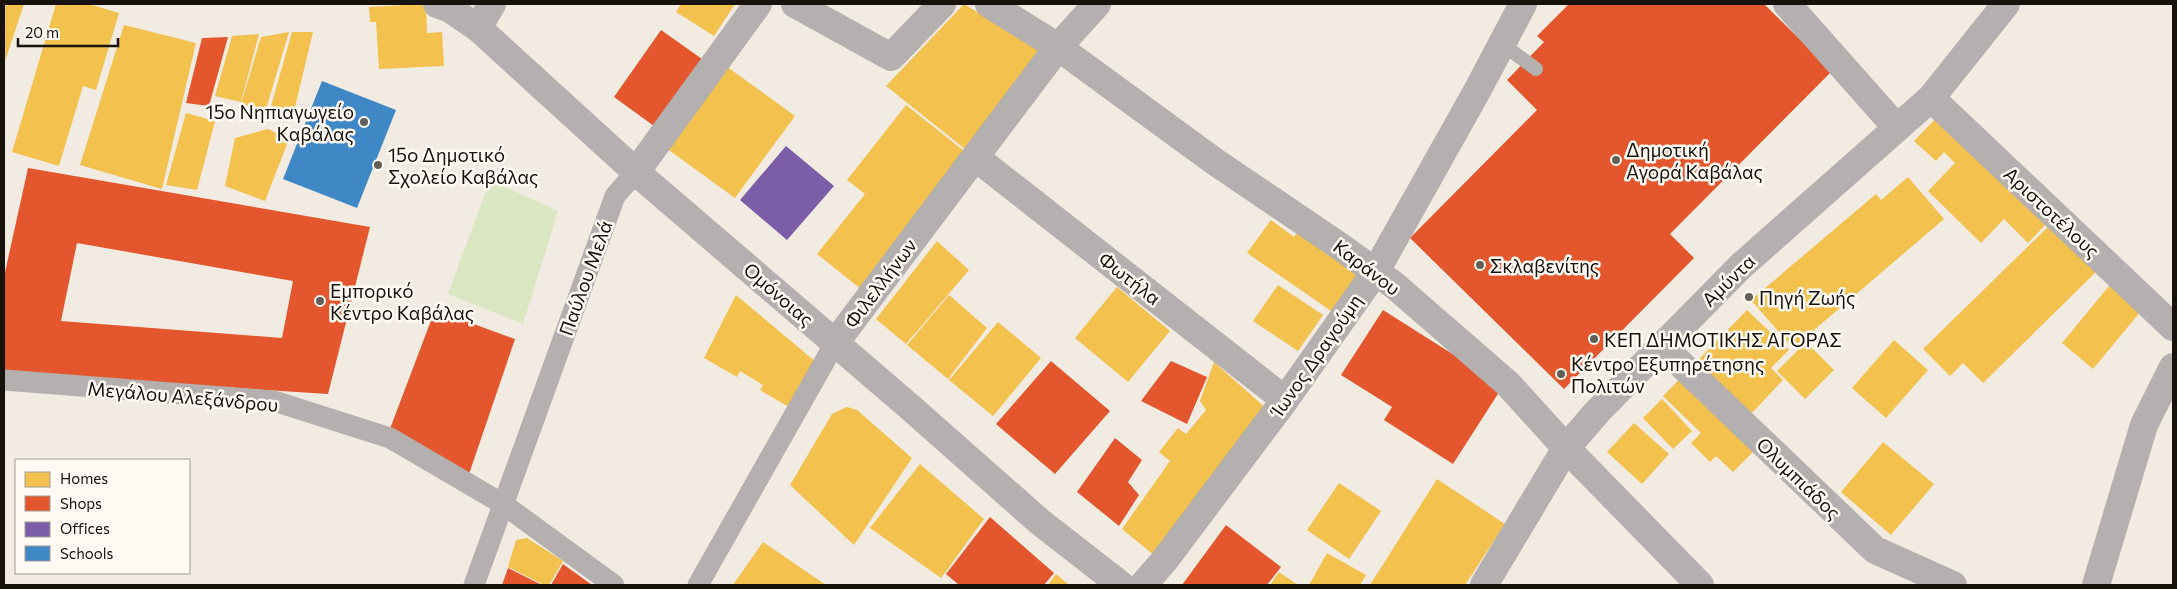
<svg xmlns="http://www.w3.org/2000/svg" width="2177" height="589" font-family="Commissioner,sans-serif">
<rect width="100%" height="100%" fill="#f1ebe1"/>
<!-- green -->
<path fill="#dbe6c3" d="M490,180L558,211L523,324L448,294Z"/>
<!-- homes -->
<path fill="#f2c14e" d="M4,4H24L4,64Z
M56,4H89L119,13L96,90L83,86L59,166L12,152Z
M426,4L427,33L442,32L444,66L379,69L376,22H370L369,7Z
M681,4H735L714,36L676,12Z
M964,4L1046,54L970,153L886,86Z
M124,25L196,43L162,189L80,165Z
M289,32L266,109L241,104L261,37Z
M292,32H313L294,111L271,106Z
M259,34L241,102L215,96L232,36Z
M726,66L795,116L735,198L666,148Z
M906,105L968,154L861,289L817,254L865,194L847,180Z
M186,113L215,121L197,190L166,185Z
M1941,113L2051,219L2028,243L2004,219L1981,243L1928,191L1955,163L1944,152L1936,161L1914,141Z
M268,129L289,139L265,201L225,186L235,138Z
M1908,177L1944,219L1793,348L1751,300L1876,194L1881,200Z
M1271,220L1294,237L1297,233L1360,276L1334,313L1247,253Z
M2052,223L2099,269L1983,383L1963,363L1950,376L1923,349Z
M937,241L969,270L906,344L876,319Z
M2114,280L2146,305L2093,369L2062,343Z
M1278,285L1323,315L1298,351L1253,321Z
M1117,287L1170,331L1128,382L1075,338Z
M736,295L817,363L794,410L760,390L763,385L740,371L737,377L704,358Z
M949,295L987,328L948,379L907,345Z
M1747,310L1789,350L1771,368L1783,380L1748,417L1768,437L1733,472L1716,456L1710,462L1691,443L1701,433L1663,396Z
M998,322L1041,358L993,416L949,380Z
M1894,340L1928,370L1886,418L1852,388Z
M1806,342L1834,370L1805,399L1777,371Z
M1214,362L1268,410L1155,556L1122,529L1170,461L1159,452L1178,428L1186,434L1206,410L1200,401Z
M1662,399L1692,431L1673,449L1643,418Z
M847,407L857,410L912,458L854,545L790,485L832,414Z
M1634,423L1669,454L1642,484L1607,452Z
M1883,442L1934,484L1891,535L1841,492Z
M920,464L984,519L941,578L870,528Z
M1437,479L1505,524L1465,585H1370Z
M1339,483L1381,511L1349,559L1307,530Z
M527,538L563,561L549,585H544L508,567L516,540Z
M763,542L826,585H733Z
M1327,553L1366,575L1360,585H1309Z
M1279,572L1298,585H1270Z
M1056,574L1069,585H1048Z"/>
<!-- shops -->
<path fill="#e4572e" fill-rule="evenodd" d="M1569,4H1764L1832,71L1670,234L1694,258L1564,389L1410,238L1537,110L1507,80L1544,42L1537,36Z
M661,30L702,59L654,126L614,97Z
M228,37L209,106L186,103L202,38Z
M28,168L370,227L328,394L4,373V277ZM77,243L293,281L282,338L61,321Z
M435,310L515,339L468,477L388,434Z
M1383,310L1503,386L1453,464L1384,420L1392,407L1341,375Z
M1051,361L1110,411L1055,474L996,424Z
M1171,361L1207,377L1187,424L1141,401Z
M1115,438L1142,460L1128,482L1139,495L1119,526L1077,492Z
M990,517L1054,573L1044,585H959L946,574Z
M1226,525L1281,567L1267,585H1182Z
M563,564L592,585H551Z
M508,568L542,585H502Z"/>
<!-- offices -->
<path fill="#7b5ea7" d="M786,146L834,186L787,240L740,200Z"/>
<!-- schools -->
<path fill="#3f88c5" d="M322,81L396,110L357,208L283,179Z"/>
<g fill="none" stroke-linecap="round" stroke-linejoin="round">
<!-- service -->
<path stroke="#b4b0af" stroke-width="14" d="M1502,44L1536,69"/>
<!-- pedestrian -->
<path stroke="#b4b0af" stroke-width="21" d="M4,380L274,401L390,438L503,504L614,585
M474,585L615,196L636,172
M698,585L835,343"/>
<!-- minor -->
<path stroke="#b4b0af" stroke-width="28" d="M795,4L891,57L942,4
M989,4L1058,47L1214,161L1338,245L1394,285L1508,384L1566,448L1700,585
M1787,4L1897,128
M478,28L492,4
M1931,98L2173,327
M975,157L1285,400
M636,172L758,4
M835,343L1058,47L1097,4
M1662,346L1875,550L1953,585
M1143,585L1164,561L1285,400L1376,271L1477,91L1523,4
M1484,585L1566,448L1598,411L1741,266L1931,98L2006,4"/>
<!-- tertiary -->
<path stroke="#b4b0af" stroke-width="28" d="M437,4L450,9L478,28L636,172L911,408L1040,522L1121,585
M2096,585L2144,425L2173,367"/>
</g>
<!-- markers -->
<g fill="#635e57" stroke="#fffaf3" stroke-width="2">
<circle cx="364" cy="122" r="5"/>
<circle cx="1616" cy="160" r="5"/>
<circle cx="378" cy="165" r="5"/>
<circle cx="1480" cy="265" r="5"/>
<circle cx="1749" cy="297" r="5"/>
<circle cx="320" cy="301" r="5"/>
<circle cx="1594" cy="339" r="5"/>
<circle cx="1561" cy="374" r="5"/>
</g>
<g text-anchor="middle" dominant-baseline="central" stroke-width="5" stroke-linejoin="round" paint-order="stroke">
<!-- poi labels -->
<g font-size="19" fill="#17120c" stroke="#fffaf3" text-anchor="start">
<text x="354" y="111" text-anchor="end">15ο Νηπιαγωγείο<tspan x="354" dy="22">Καβάλας</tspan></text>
<text x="1626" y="149">Δημοτική<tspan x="1626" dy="22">Αγορά Καβάλας</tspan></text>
<text x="388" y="154">15ο Δημοτικό<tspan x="388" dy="22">Σχολείο Καβάλας</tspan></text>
<text x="1490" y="265">Σκλαβενίτης</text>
<text x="330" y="290">Εμπορικό<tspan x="330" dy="22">Κέντρο Καβάλας</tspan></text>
<text x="1759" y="297">Πηγή Ζωής</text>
<text x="1604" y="339">ΚΕΠ ΔΗΜΟΤΙΚΗΣ ΑΓΟΡΑΣ</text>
<text x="1571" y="363">Κέντρο Εξυπηρέτησης<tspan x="1571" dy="22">Πολιτών</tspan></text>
</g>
<!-- street labels -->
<g font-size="19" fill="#17120c" stroke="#fffaf3">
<text transform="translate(2052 212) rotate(43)">Αριστοτέλους</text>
<text transform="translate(1367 267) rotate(37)">Καράνου</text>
<text transform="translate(585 278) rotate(-70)">Παύλου Μελά</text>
<text transform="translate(1130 278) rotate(38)">Φωτήλα</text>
<text transform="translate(1728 280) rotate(-44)">Αμύντα</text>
<text transform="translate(880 283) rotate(-53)">Φιλελλήνων</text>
<text transform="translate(779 294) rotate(41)">Ομόνοιας</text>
<text transform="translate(1316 355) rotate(-55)">Ίωνος Δραγούμη</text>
<text transform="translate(183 396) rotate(5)">Μεγάλου Αλεξάνδρου</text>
<text transform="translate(1799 478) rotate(44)">Ολυμπιάδος</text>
</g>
</g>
<!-- border -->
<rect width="2177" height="589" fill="none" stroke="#17120c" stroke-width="10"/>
<!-- legend -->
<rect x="15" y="459" width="175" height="115" fill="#fffaf3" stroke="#a29d97"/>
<rect x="25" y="472" width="25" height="15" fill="#f2c14e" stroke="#a29d97"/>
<text x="60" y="484" font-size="15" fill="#17120c">Homes</text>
<rect x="25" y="496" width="25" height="15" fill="#e4572e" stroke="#a29d97"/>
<text x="60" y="509" font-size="15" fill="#17120c">Shops</text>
<rect x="25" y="522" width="25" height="15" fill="#7b5ea7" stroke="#a29d97"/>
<text x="60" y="534" font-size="15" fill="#17120c">Offices</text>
<rect x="25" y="546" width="25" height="15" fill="#3f88c5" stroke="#a29d97"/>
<text x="60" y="559" font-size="15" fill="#17120c">Schools</text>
<!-- scale -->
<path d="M18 38v8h100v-8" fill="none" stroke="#17120c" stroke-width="2.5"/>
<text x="25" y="38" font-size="15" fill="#17120c" stroke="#fffaf3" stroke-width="4" paint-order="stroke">20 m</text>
</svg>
